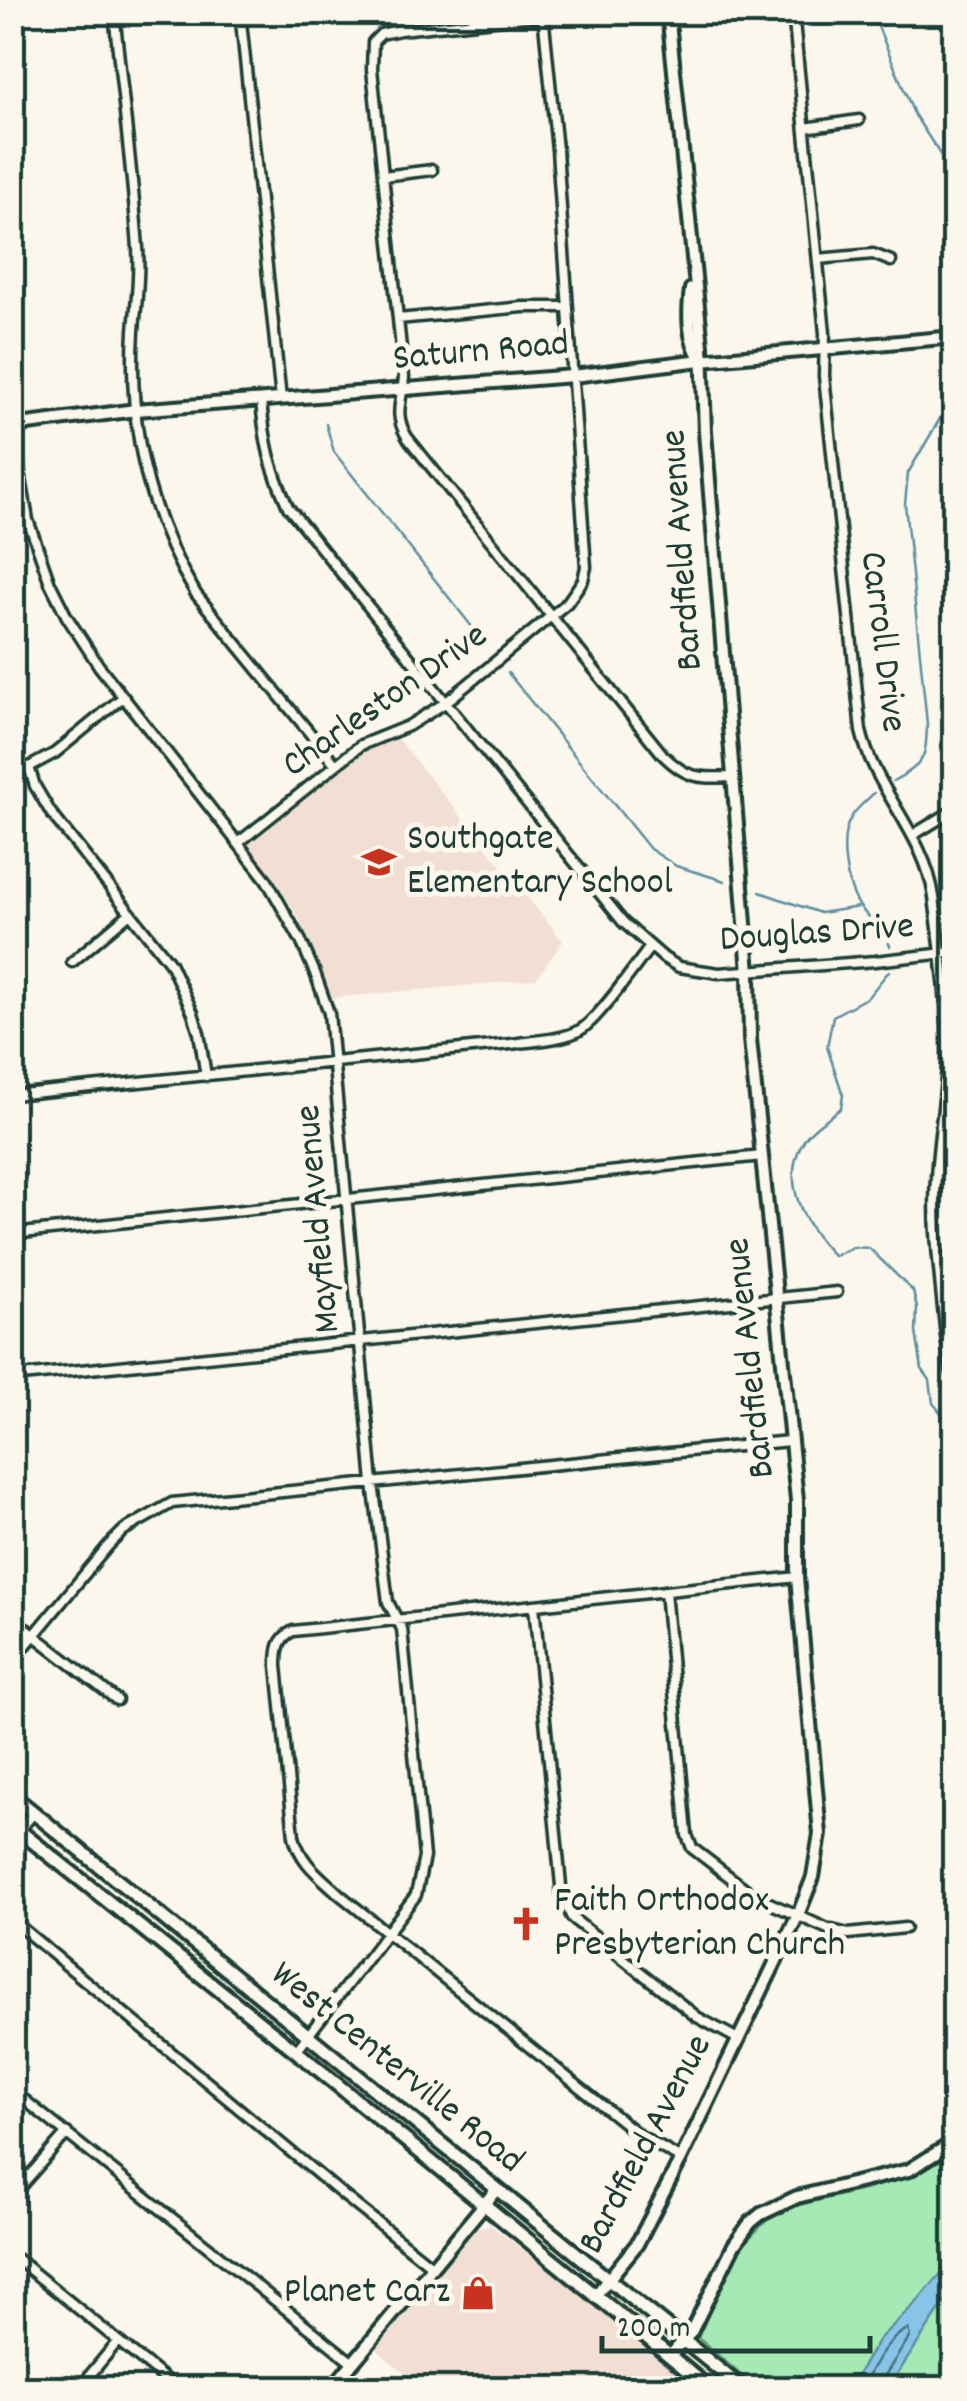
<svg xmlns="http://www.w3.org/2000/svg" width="967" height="2401" font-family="Dekko,sans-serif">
<rect width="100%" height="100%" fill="#fbf7ec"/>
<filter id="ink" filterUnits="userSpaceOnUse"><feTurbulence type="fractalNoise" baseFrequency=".01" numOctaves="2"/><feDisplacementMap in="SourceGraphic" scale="20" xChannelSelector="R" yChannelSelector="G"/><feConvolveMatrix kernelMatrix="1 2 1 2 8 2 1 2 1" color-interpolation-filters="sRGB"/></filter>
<g filter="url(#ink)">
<!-- built -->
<path fill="#f2dfd3" d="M397,738L563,941L536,979L331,998L300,920L274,879L247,845L367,748Z
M490,2225L534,2258L695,2388H425L387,2359L377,2349L476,2228Z"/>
<!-- green -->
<path fill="#a5eab5" stroke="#629474" stroke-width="2.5" d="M954,2149V2388H756L698,2338L734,2253L766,2221L794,2206L868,2189L914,2175Z"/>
<!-- water -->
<path fill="#87c4e7" stroke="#5d8e9f" stroke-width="2.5" d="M954,2258V2296L945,2302L888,2388H849L879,2339L918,2301Z"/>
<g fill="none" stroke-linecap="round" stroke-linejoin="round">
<!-- shore -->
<path stroke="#49737c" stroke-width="2.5" d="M861,2388C873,2368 886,2338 908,2329L910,2336L882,2380L880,2388"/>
<!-- stream -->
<path stroke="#5d8e9f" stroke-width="2.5" d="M872,12L914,114L954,176
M326,424L334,452L484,642
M508,673L650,849L676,866L725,881
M893,781C924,764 926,760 927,724L905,504L908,473L954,395
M874,793C867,800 858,807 852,816C837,837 846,889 861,908C872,923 883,927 890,946
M760,892L820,913L859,907
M889,971L868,997L833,1016L827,1047L843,1095L841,1108C829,1118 812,1127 804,1140C779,1180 804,1226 834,1256L853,1247L869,1248L913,1291L917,1308L916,1332L922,1369L930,1380L933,1403L949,1423L952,1439L954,1468L947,1484L949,1502L954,1505
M954,1712C943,1722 940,1732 944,1747L954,1753"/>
<!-- minor casing -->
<g stroke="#1f3d34" stroke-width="15">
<path id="minor" d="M114,12C122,91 132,169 138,248C140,276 136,304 134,331C128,426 147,513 196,594L336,765
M240,12L281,399
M793,12L825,333L824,376L861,731C875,791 925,834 934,897C941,951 949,1009 947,1064C945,1102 938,1140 936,1178C933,1218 938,1259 942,1299C945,1327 947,1356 954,1382
M543,15L400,30L381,34L373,42L372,69L404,377C402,402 393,414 407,437L663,755C688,780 699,778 732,777
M805,128L859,120
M383,176L432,170
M12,230L16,283L12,341
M818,259L873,254L891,261
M398,319L523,307H567
M261,401C265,445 270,466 288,507L623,922L664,958L679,967L719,973L875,961L954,952
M12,424L28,520L50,583L67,617L99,666L266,879L301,941L315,973L329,1013L373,1483L388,1602L402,1629L424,1857L416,1895L296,2051
M29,767L35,786L51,813L170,963L193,1013L199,1033L206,1076
M12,769L29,767L55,753L123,697
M913,835L954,810
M238,843L361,745L408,726L445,703L567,603L583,580L586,567L582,511L557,150L543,14
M72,962L130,913
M12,1095L511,1044C530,1041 563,1040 580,1030C598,1020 636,965 650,947
M12,1234L762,1156
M12,1377L837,1292
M665,1591L687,1835L692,1848L756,1897L828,1929L848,1934L905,1928
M534,1605L562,1896L572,1918L697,2017L738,2039
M12,1618L117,1700
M12,1662L108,1546L124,1530L172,1503L789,1441
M12,1838L34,1813
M12,1920L343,2195L433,2267
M12,2090L353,2363
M681,2159L639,2135L339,1894C320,1876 300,1863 294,1836L277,1666C277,1650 278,1638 293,1631L797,1577
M12,2196L67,2133
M12,2255L176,2388
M83,2388L90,2375L118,2341"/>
</g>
<!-- tertiary casing -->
<g stroke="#1f3d34" stroke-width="18">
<path id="tertiary" d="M691,289C688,313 687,339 701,359
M12,426L136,410L573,376L701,360L954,337
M595,2296L637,2244L681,2159L798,1915L813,1877L820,1834L797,1577V1500L750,1039L749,972L705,432L702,346L668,12
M670,2356L691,2332L734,2245L750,2223L761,2214L797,2197L909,2170L954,2142
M332,2388L496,2190"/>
</g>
<!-- secondary casing -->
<g stroke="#1f3d34" stroke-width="19">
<path id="secondary" d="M12,1795L742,2388
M12,1825L296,2051L709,2388"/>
</g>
<!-- minor -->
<use href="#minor" stroke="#fbf7ec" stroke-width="8"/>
<!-- tertiary -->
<use href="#tertiary" stroke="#fbf7ec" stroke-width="10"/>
<!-- secondary -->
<use href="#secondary" stroke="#fbf7ec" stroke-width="11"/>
</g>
</g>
<!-- icons -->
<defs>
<g id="school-bare" transform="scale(2.7)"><path d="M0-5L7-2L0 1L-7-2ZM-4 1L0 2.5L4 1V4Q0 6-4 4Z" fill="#c8321e" stroke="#fbf7ec" stroke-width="2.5" paint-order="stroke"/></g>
<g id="church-bare" transform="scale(2.7)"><path d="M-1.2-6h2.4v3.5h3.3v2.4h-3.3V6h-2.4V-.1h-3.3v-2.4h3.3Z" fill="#c8321e" stroke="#fbf7ec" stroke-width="2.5" paint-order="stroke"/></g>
<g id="shop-bare" transform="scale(2.7)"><path d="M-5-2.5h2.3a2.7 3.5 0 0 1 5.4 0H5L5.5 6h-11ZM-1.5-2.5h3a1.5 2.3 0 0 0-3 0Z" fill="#c8321e" stroke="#fbf7ec" stroke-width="2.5" paint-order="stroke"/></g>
</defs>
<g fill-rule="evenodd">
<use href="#school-bare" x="379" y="862"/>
<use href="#church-bare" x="526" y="1924"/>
<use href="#shop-bare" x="478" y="2293"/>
</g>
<g text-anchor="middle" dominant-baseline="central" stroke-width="10" stroke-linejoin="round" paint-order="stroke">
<!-- street labels -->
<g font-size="38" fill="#1f3d34" stroke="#fbf7ec">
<text transform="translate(481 353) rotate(-5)">Saturn Road</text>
<text transform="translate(684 550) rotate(-94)">Bardfield Avenue</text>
<text transform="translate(881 642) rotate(83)">Carroll Drive</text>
<text transform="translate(386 702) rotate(-35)">Charleston Drive</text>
<text transform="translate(817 935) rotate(-4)">Douglas Drive</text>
<text transform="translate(320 1219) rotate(-95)">Mayfield Avenue</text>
<text transform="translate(752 1358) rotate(-96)">Bardfield Avenue</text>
<text transform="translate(396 2069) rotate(39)">West Centerville Road</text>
<text transform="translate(647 2145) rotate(-62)">Bardfield Avenue</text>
</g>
<!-- poi labels -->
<g font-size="38" fill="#1f3d34" stroke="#fbf7ec" text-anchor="start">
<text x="407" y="840">Southgate<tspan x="407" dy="44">Elementary School</tspan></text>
<text x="554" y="1902">Faith Orthodox<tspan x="554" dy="44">Presbyterian Church</tspan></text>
<text x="450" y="2293" text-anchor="end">Planet Carz</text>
</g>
</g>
<!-- margin -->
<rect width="967" height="2401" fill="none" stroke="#fbf7ec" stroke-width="50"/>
<rect x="25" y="25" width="917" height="2351" fill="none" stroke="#1f3d34" stroke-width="4" filter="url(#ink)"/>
<!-- scale -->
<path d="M602 2336v15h268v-15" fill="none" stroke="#1f3d34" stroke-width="5"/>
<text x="617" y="2336" font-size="30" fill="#1f3d34" stroke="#fbf7ec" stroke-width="8" paint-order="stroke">200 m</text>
</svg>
